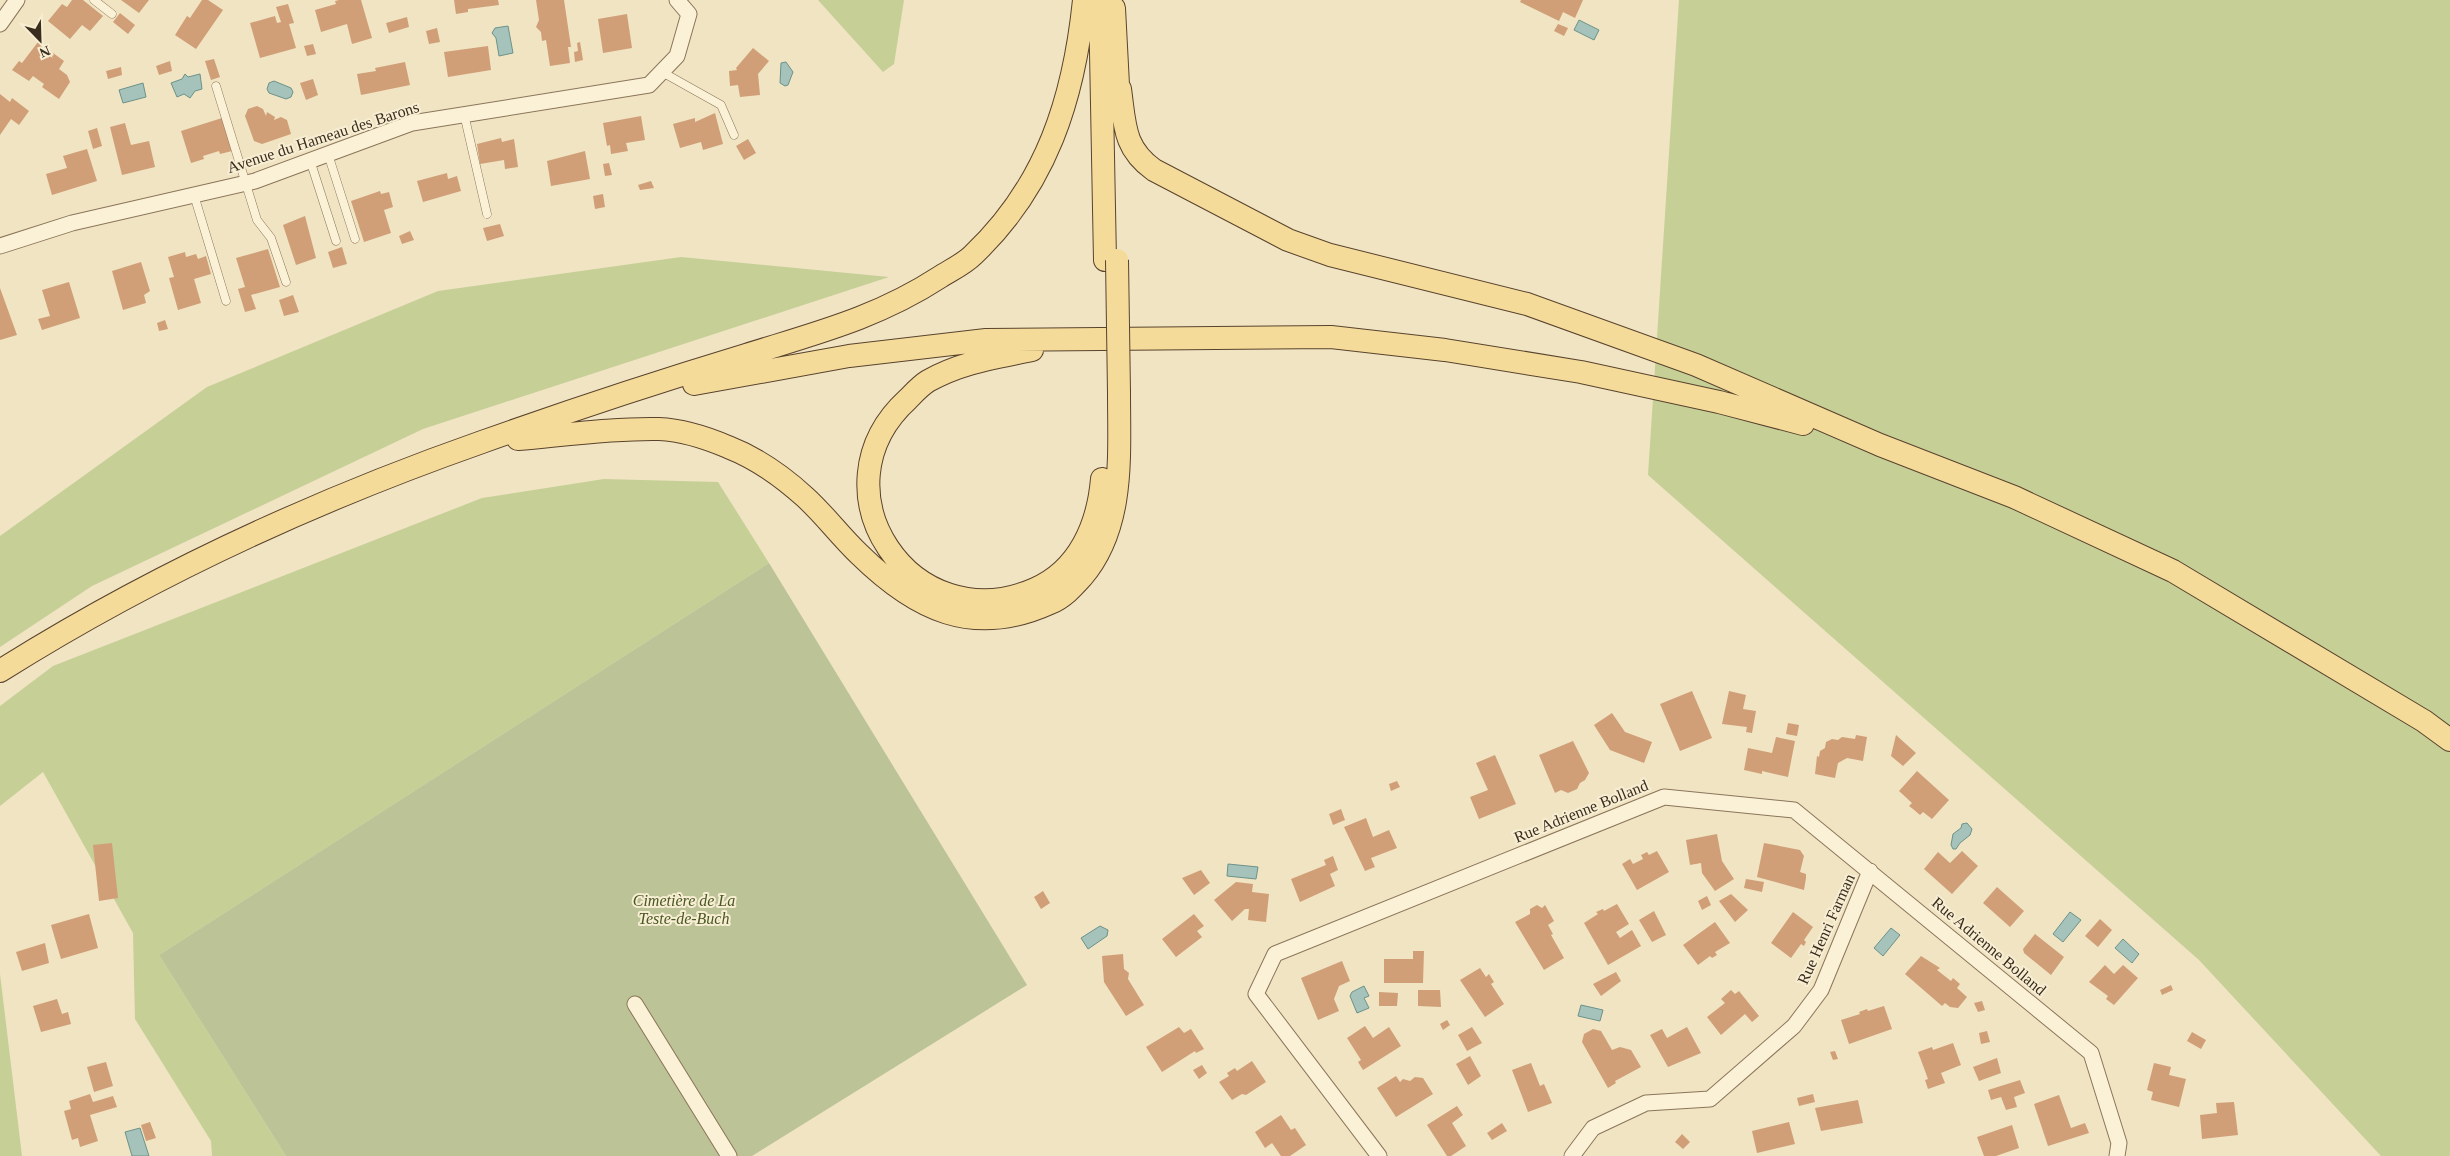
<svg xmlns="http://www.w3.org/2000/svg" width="2450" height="1156" font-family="Georgia,serif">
<rect width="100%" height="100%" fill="#f0e4c3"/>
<!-- green -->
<path fill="#c6cf96" d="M818,0H904L894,64L883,72Z
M1679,0H2450V1156H2381L2199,960L1648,475Z
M681,257L889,277L423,429L92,586L0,647V536L207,387L438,291Z
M604,479L718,482L769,563L159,955L286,1156H212L211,1141L135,1019L133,933L43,772L0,806V706L53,666L482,498Z
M0,974L22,1156H0Z"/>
<!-- cemetery -->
<path fill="#bcc396" d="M769,563L1027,985L752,1156H286L159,955Z"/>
<!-- water -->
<path fill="#a5c3bb" stroke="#6c9289" d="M1579,20L1599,30L1594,40L1574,30Z
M508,26L513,53L499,56L496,38L492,33L495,28Z
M786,62L793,72L788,85L785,86L780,83L781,63Z
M185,74L188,77L200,74L202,89L195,91L190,98L184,94L177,97L171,83L182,79Z
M274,81L291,88L293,92L291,97L286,99L269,93L267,89L269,83Z
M143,83L146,97L123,103L119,90Z
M1967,823L1972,829L1970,835L1960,843L1956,849H1953L1951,845L1953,834L1961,828L1962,824Z
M1228,864L1258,867L1256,879L1227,876Z
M2070,912L2081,920L2063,942L2053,934Z
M1100,926L1108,930L1107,936L1088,949L1081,938Z
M1891,928L1900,935L1883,956L1874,948Z
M2123,939L2139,954L2132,963L2115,948Z
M1364,986L1369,996L1364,998L1369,1008L1357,1013L1350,996L1352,992Z
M1581,1005L1603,1010L1600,1021L1578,1016Z
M140,1128L149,1156H132L125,1132Z"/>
<!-- building -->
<path fill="#d09f77" d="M72,0H83L103,16L90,31L82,25L70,39L48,21L62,4L67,7Z
M121,0H149L139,13Z
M202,0H208L223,10L196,49L175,35L187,16L190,18Z
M339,0H361L372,38L352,44L347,24L321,32L315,10L336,4L335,1Z
M454,0H498L499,5L468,9V12L456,14Z
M536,0H564L571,47H568L570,63L550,66L546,40L542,41L541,32L536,27L539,20Z
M1521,0H1583L1575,18L1563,12L1559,21L1520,2Z
M288,4L294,23L289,24L296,48L260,58L250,23L275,16L277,23L281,22L276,7Z
M120,13L135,25L128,34L113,22Z
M627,14L632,48L603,53L598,19Z
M407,17L409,27L389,33L386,23Z
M1558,24L1568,28L1564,36L1554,31Z
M437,28L440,42L429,44L426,31Z
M38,42L64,61L59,69L67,75L70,82L59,99L42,87L44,84L33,76L29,81L12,70L19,61L22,63Z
M580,42L583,60L575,62L574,52L578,51L577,43Z
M313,44L316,54L307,56L304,46Z
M488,46L491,70L448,77L444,52Z
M753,48L769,61L758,74L760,95L740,97L738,85L730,86L729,71L737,70L736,68Z
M214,59L220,77L211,80L205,61Z
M170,61L172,71L159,75L156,66Z
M405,62L410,85L361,95L357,74L376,71L375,68Z
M121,67L122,75L108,79L106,71Z
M313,79L318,95L306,100L300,83Z
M0,94L10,102L12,98L29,111L19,125L11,119L0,135Z
M257,106L263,109L266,116L267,112L275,117L274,120L281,117L287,120L291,134L262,144L254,141L245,116L248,109Z
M715,113L723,144L703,150L701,142L680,148L673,124L695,118V122Z
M641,116L645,140L626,143L628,151L611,154L610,145L607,146L603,123Z
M222,118L232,151L220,154L219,151L203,156L204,159L191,163L181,131Z
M125,123L131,145L149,141L155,167L122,175L110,127Z
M97,128L102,146L93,149L88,131Z
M501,138L502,142L514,139L518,167L505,169L504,160L480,164L477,144Z
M748,139L756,153L744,160L736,146Z
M87,149L97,181L52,195L46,174L67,168L63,156Z
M585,151L590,179L551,186L547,161Z
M609,163L612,175L605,176L603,164Z
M447,173L448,179L457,176L461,191L423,202L417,181Z
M651,181L654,188L640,190L638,185Z
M380,191L381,194L389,192L393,207L384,210L391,233L364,242L351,201Z
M603,194L605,207L595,209L593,196Z
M305,216L316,258L296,265L283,225Z
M500,224L504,236L487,241L483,228Z
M410,231L414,240L402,244L399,236Z
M342,247L347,264L333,268L328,252Z
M268,249L280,287L251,295L256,309L245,312L238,289L245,287L236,258Z
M185,252L186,257L196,254L198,259L206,256L211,274L194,279L201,303L178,310L169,278L174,277L168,257Z
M141,262L150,291L144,295L146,303L123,310L112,271Z
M69,282L80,318L42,330L38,319L50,316L42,290Z
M0,288L17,335L0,340Z
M293,295L299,312L284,316L279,300Z
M165,320L168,329L159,331L157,323Z
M1692,691L1712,738L1680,751L1660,704Z
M1729,691L1746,695L1743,709L1756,711L1752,733L1746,732L1747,727L1722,724Z
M1612,713L1625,732L1652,742L1644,763L1610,750L1594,725Z
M1788,723L1799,725L1797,736L1786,734Z
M1856,735L1867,737L1863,761L1847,758L1838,763L1835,778L1815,774L1817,756L1819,757L1820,751L1825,748L1826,742L1832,739L1838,740L1842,737L1855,739Z
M1896,735L1916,753L1903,766L1891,756Z
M1776,737L1795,741L1788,777L1762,771V774L1744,770L1748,748L1772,753Z
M1573,741L1589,773L1585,780L1580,783L1577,789L1568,793L1561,790L1555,793L1539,755Z
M1495,755L1516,804L1479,819L1470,797L1488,790L1476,763Z
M1917,771L1949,800L1932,819L1923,812L1920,815L1913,809L1909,806L1912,803L1899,791Z
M1397,781L1400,787L1391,791L1389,784Z
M1341,809L1345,820L1333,825L1329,814Z
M1366,818L1373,837L1389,830L1397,848L1371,858L1375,867L1365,871L1344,827Z
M1717,834L1722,861L1734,879L1715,891L1702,873L1701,863L1690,865L1686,840Z
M112,843L118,898L99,901L93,845Z
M1764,843L1800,850L1804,856L1800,872L1806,874V878L1804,890L1757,877Z
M1657,851L1669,872L1637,890L1622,864L1630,859L1633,864L1643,859L1641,855L1647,852L1649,855Z
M1962,851L1978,866L1952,894L1924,869L1938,852L1950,863Z
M1333,856L1338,870L1330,874L1335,886L1300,902L1291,879L1326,865L1324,860Z
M1201,870L1210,883L1194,895L1182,878Z
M1746,879L1764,882L1762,892L1744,888Z
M1236,882L1253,884L1252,892L1269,894L1266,922L1248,920L1249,909H1245L1232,921L1214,900Z
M1997,887L2024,911L2010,927L1983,903Z
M1043,891L1050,903L1041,909L1034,897Z
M1731,894L1748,910L1735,922L1719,901Z
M1707,896L1711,905L1702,910L1698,901Z
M1617,904L1629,924L1616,932L1620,938L1632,930L1641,946L1608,965L1584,923L1598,914L1596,912L1603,909L1604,911Z
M1537,905L1542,908L1545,905L1554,921L1548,925L1553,934L1551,935L1564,958L1544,970L1515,922L1530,914V909Z
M1654,911L1666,935L1652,942L1639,920Z
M1793,912L1813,927L1804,940L1806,942L1804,946L1801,944L1791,958L1771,943Z
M89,914L98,948L61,959L51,925Z
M1194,914L1204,926L1197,931L1202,937L1176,957L1162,939Z
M2100,919L2112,930L2098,947L2085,936Z
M1715,922L1730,943L1715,952L1717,955L1712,958L1710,956L1698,965L1683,945Z
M2035,934L2064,957L2051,975L2024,953L2023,949Z
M45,943L49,963L22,971L16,952Z
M1413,951H1424L1423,983H1384V959H1413Z
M1123,954L1124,969L1129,973L1128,979L1144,1005L1126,1016L1104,982L1102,956Z
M1921,956L1940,968L1937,970L1951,981L1953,978L1960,984L1957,988L1967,997L1958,1008L1950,1007L1945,1003L1942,1006L1905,974Z
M1342,961L1350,981L1339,986L1334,999L1339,1011L1318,1020L1301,978Z
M2105,965L2114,974L2123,965L2138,978L2114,1005L2106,999L2108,996L2089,982Z
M1480,968L1486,977L1489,974L1494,982L1491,984L1504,1004L1485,1017L1460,980Z
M1616,972L1621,981L1601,996L1593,984Z
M2171,985L2173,990L2162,995L2160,990Z
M1418,990H1440L1441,1007L1418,1006Z
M1731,990L1735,994L1739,991L1759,1016L1752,1022L1745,1014L1721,1035L1707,1017L1725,1003L1721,999Z
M1379,992L1398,993L1397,1006H1379Z
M57,999L62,1014L68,1012L71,1024L41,1032L33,1006Z
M1982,1001L1985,1010L1978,1012L1974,1003Z
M1884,1006L1892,1029L1849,1044L1841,1020L1860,1014L1859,1012L1867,1009L1868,1011Z
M1447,1020L1450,1025L1443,1030L1440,1024Z
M1365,1026L1373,1038L1389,1027L1401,1046L1363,1070L1358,1062L1361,1060L1347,1038Z
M1179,1027L1184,1033L1191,1029L1204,1049L1196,1053L1195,1051L1162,1072L1146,1047Z
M1472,1027L1482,1043L1467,1051L1458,1035Z
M1687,1027L1701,1053L1668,1067L1650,1035L1662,1029L1667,1038Z
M1593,1029L1601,1031L1612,1050L1620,1047L1631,1050L1641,1067L1615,1081L1616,1083L1608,1088L1582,1042L1584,1034Z
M1987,1031L1990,1042L1981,1044L1979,1033Z
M2192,1032L2206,1040L2201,1049L2187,1041Z
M1953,1043L1961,1065L1941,1073L1945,1083L1928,1089L1925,1080L1928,1079L1918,1052L1932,1047L1933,1050Z
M1835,1051L1838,1059L1833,1060L1830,1052Z
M1470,1056L1481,1076L1468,1085L1456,1064Z
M1997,1058L2001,1073L1979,1081L1973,1067Z
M1252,1061L1266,1082L1246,1095L1242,1094L1232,1100L1219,1082L1229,1076L1227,1073L1235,1068L1237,1071Z
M106,1062L113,1086L94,1092L87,1067Z
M1531,1063L1540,1086L1544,1084L1552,1103L1528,1112L1512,1070Z
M2154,1063L2171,1067L2169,1075L2186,1079L2179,1107L2151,1100L2153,1092L2147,1090Z
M1202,1065L1207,1073L1199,1079L1193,1070Z
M1396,1076L1400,1082L1403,1079L1410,1081L1415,1077L1423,1078L1433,1094L1396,1117L1377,1088Z
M2020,1080L2025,1093L2014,1097L2017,1107L2006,1110L2001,1097L1991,1100L1988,1090Z
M90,1094L93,1102L113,1096L117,1107L90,1115L98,1141L80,1147L78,1138L72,1140L64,1111L71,1109L69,1101Z
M1813,1094L1815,1102L1799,1106L1797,1098Z
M2059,1095L2071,1128L2085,1123L2089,1133L2048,1146L2034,1104Z
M1858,1100L1863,1123L1821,1131L1815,1108Z
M2234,1102L2238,1135L2202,1139L2200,1115L2217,1113L2216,1103Z
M1457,1106L1463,1115L1452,1123L1466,1146L1451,1156H1447L1427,1125Z
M1281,1115L1291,1130L1295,1128L1306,1145L1290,1156H1281L1272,1143L1265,1148L1255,1132Z
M150,1122L156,1138L146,1141L141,1125Z
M1789,1122L1795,1144L1757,1153L1752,1131Z
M1502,1123L1507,1131L1492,1140L1487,1133Z
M2012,1125L2019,1148L1996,1156H1984L1977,1137Z
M1682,1134L1690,1142L1683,1149L1675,1142Z"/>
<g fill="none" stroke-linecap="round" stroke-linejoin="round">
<!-- lane casing -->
<g stroke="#8b7559" stroke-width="9">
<path id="lane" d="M94,0L112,14
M662,72L721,105L734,135
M216,86L257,220L271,238L286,282
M464,114L487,214
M328,154L355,239
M310,160L336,241
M194,195L226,301"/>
</g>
<!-- street casing -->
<g stroke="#8b7559" stroke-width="17">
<path id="street" d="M0,24L17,0
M0,246L72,223L255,181L412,123L649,85L677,56L689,14L677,0
M635,1004L729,1156
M1379,1156L1256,994L1275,954L1664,797L1794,810L2091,1053L2119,1143L2117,1156
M1572,1156L1593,1128L1646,1103L1710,1099L1794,1026L1821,990L1870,871"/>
</g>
<!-- primary casing -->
<g stroke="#59432d" stroke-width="24">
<path id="primary" d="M1100,0L1105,260
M1114,8L1119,104
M1120,89C1125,124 1123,148 1154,170L1288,240L1330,255L1527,304L1696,365L1880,445L2014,497L2173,571L2424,721L2450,740
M1032,350C994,358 962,362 928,381C920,386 914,393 908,399C809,489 912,643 1035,589C1079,570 1098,525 1102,479
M694,384L849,356L986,340L1331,337L1445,350L1581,372L1719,402L1803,424
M518,439C564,435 613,428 659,429C682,430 707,438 728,447C756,458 782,476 805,497C824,514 840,536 859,554C916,610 973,638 1050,603C1063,598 1073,587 1082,577C1125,527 1119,456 1119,393
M0,671C151,576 314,501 482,442C569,411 657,382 746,355C816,333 877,318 940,277C951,270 964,264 973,255C1047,185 1074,98 1084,0"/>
</g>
<!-- lane -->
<use href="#lane" stroke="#faf1d7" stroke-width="8"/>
<!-- street -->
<use href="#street" stroke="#faf1d7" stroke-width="15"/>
<!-- primary -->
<use href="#primary" stroke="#f5db9a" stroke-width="22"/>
<!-- primary-bridge casing -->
<g stroke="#59432d" stroke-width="24" stroke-linecap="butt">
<path id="primary-bridge" d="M1117,260L1119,393"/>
</g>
<!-- primary-bridge -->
<use href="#primary-bridge" stroke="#f5db9a" stroke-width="22"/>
</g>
<g text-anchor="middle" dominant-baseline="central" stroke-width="4" stroke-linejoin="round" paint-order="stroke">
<!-- street labels -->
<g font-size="16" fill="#3b2d1e" stroke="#f7eed3">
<text transform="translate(323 137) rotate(-18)">Avenue du Hameau des Barons</text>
<text transform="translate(1581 811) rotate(-22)">Rue Adrienne Bolland</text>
<text transform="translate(1826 929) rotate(-66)">Rue Henri Farman</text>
<text transform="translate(1989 946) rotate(40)">Rue Adrienne Bolland</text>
</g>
<!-- park labels -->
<g font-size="16" font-style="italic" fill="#495823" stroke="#f7eed3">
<text x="684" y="900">Cimetière de La<tspan x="684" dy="18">Teste-de-Buch</tspan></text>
</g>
</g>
<!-- north arrow -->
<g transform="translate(40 40) rotate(157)" stroke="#f7eed3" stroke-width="4" paint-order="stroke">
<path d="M0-4L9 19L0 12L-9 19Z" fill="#3b2d1e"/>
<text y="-8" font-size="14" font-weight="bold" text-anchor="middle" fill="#3b2d1e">N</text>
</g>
</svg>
